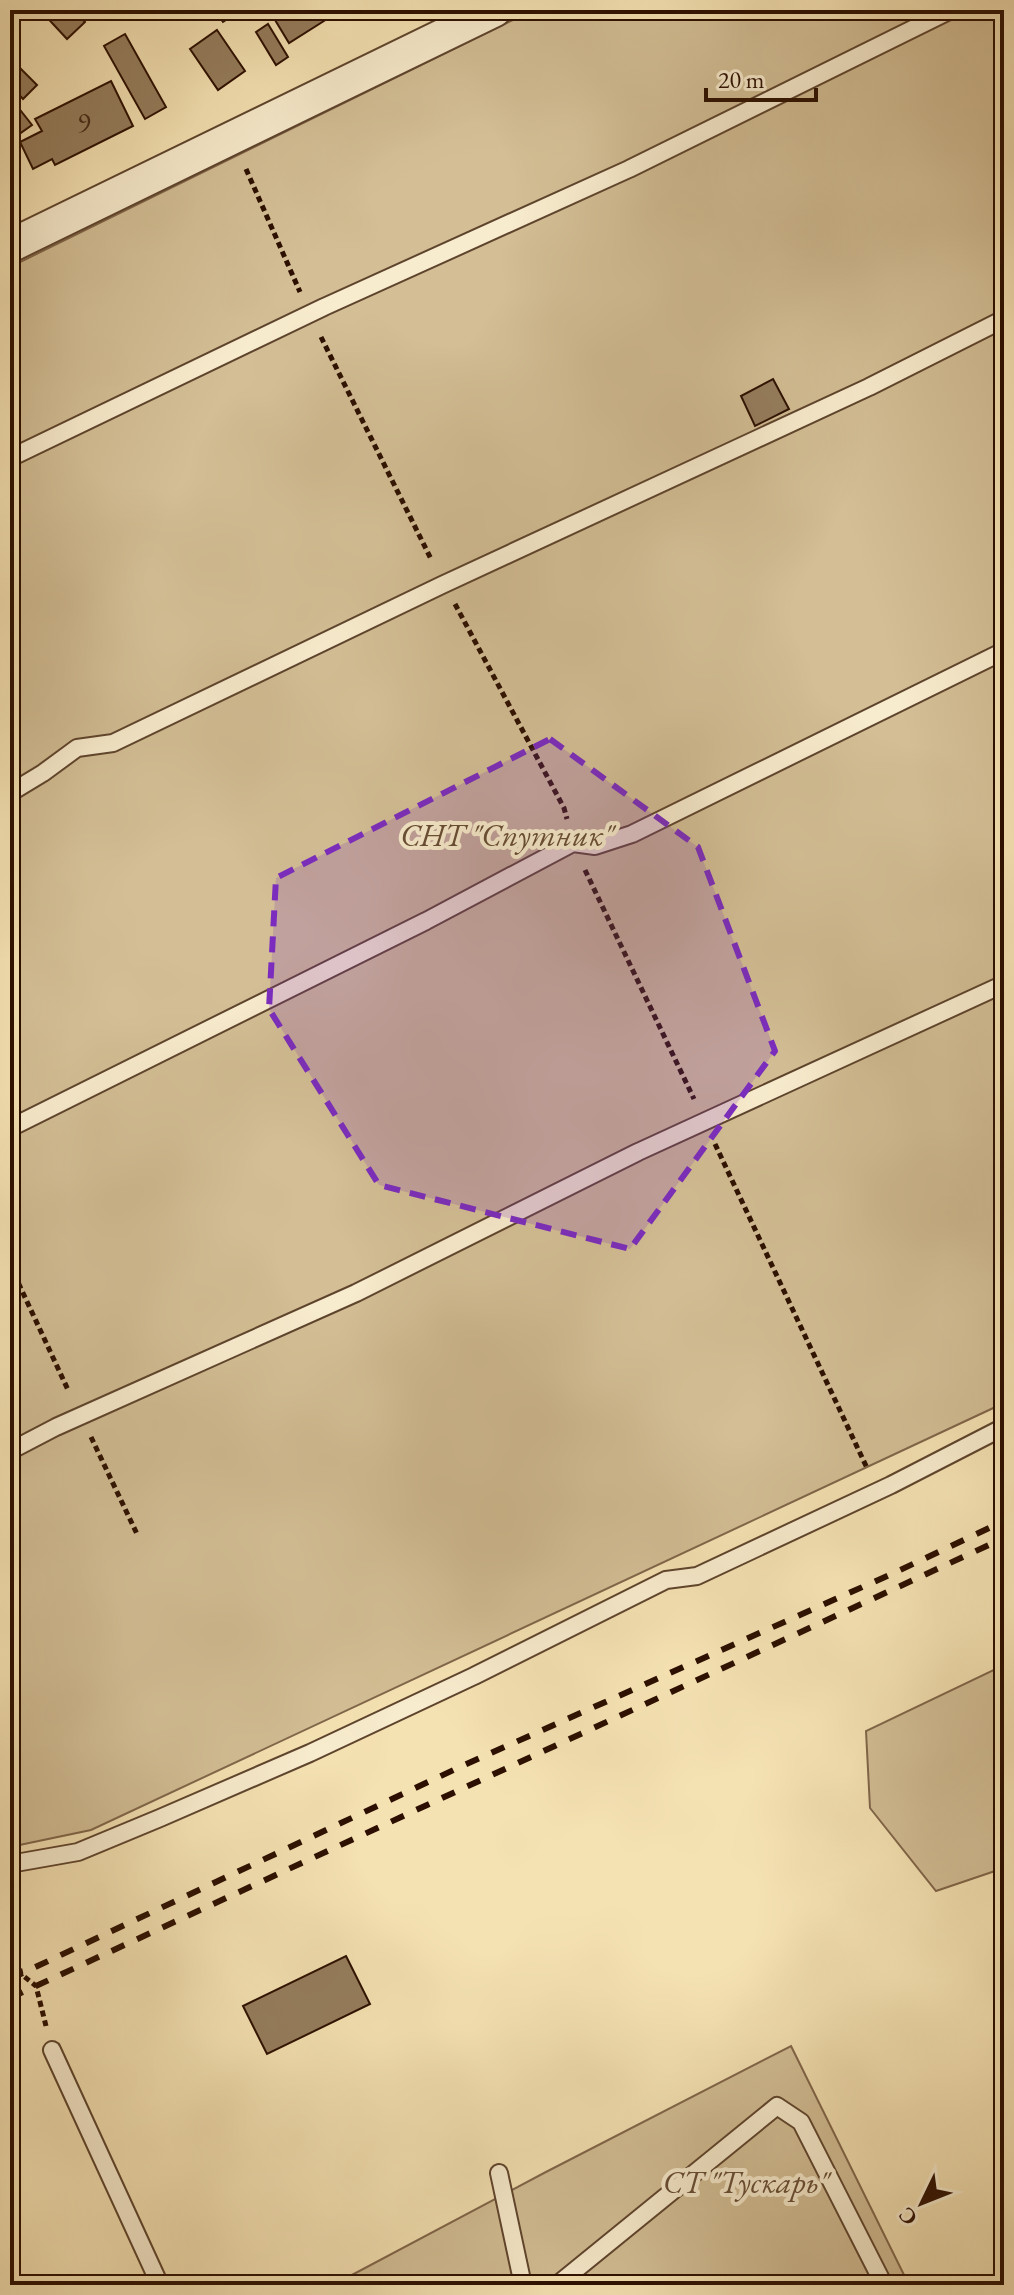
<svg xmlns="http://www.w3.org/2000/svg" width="1014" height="2295" font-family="'EB Garamond',serif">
<rect width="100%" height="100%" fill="#f5e2b3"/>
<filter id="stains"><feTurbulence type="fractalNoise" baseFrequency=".0025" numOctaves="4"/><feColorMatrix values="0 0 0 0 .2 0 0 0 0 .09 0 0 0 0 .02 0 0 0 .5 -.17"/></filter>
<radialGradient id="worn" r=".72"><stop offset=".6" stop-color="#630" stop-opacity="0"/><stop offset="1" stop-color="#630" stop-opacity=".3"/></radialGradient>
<!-- green -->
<path fill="#d3be95" stroke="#80664a" stroke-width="2" d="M533,10H1004V1403L91,1830L10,1847V267Z
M1004,1665V1868L936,1891L870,1808L866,1731Z
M791,2046L909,2285H333L544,2173Z"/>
<!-- building -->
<path fill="#957d5d" stroke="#2c0f00" stroke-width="2" d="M40,10H73L85,22L67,39Z
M214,10H241L223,22Z
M269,10H333L335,14L289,43Z
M268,24L288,57L276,65L256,32Z
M217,30L245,71L218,90L190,49Z
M125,34L166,107L145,119L104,46Z
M17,65L37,85L23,99L10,85V72Z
M111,81L133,126L55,165L52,159L33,169L20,142L42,131L35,119Z
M10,97L32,125L15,137L10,130Z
M773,379L789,409L755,426L741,396Z
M346,1956L370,2004L267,2054L243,2006Z"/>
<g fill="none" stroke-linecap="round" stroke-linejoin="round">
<!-- service casing -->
<g stroke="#5e442d" stroke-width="20">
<path id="service" d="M10,458L324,307L629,169L951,10
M10,793L43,773L77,748L113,743L442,585L869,387L1004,319
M10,1128L426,921L573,843L595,846L632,834L1004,651
M10,1451L56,1427L356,1293L638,1152L1004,984
M10,1864L78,1852L160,1818L310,1753L474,1676L666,1580L697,1576L891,1485L1004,1427
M52,2050L160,2285
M499,2173L523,2285
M557,2285L777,2106L801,2122L884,2285"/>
</g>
<!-- minor casing -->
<g stroke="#5e442d" stroke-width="36">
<path id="minor" d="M10,246L495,10"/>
</g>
<!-- path -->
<path stroke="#2c0f00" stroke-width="5" stroke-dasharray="6 4" stroke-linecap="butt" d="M246,169L300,292
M321,337L432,561
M455,604L564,808L567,819
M585,870L694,1099
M715,1144L867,1468
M10,1265L69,1392
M91,1437L137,1534
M10,1930L21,1974L36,1986L46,2026"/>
<!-- service -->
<use href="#service" stroke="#f8ecce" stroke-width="16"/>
<!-- minor -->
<use href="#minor" stroke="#f8ecce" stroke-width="32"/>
<!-- rail -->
<path stroke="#2c0f00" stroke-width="6" stroke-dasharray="14 14" stroke-linecap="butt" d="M10,1979L462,1766L896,1572L1004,1521
M10,1998L1004,1538"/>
</g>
<!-- marked area -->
<path fill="#7b2cbf" fill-opacity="0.2" stroke="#7b2cbf" stroke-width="6" stroke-dasharray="16 10" stroke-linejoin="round" d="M550,739L698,847L775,1051L630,1249L379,1185L269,1009L276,878Z"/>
<g text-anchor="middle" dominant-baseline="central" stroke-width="8" stroke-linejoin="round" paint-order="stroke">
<!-- number labels -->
<g font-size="28" fill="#462a17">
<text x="84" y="122">9</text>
</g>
<!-- park labels -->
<g font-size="32" font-style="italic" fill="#664c34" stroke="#f8ecce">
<text x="507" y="835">СНТ "Спутник"</text>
<text x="746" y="2182">СТ "Тускарь"</text>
</g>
</g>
<!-- margin -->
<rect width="1014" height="2295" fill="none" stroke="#f5e2b3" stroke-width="40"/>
<rect x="12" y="12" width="990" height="2271" fill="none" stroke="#2c0f00" stroke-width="4"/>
<rect x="20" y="20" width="974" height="2255" fill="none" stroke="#2c0f00" stroke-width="2"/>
<!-- north arrow -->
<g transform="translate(922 2203) rotate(227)" stroke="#f8ecce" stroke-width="6" paint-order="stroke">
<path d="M0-6L14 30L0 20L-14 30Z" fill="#2c0f00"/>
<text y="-12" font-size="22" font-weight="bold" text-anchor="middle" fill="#2c0f00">С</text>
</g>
<!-- scale -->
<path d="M706 88v12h110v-12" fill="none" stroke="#2c0f00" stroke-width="4"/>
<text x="718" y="88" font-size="24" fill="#2c0f00" stroke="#f8ecce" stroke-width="6" paint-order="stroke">20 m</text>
<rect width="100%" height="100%" filter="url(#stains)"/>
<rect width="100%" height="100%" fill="url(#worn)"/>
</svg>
